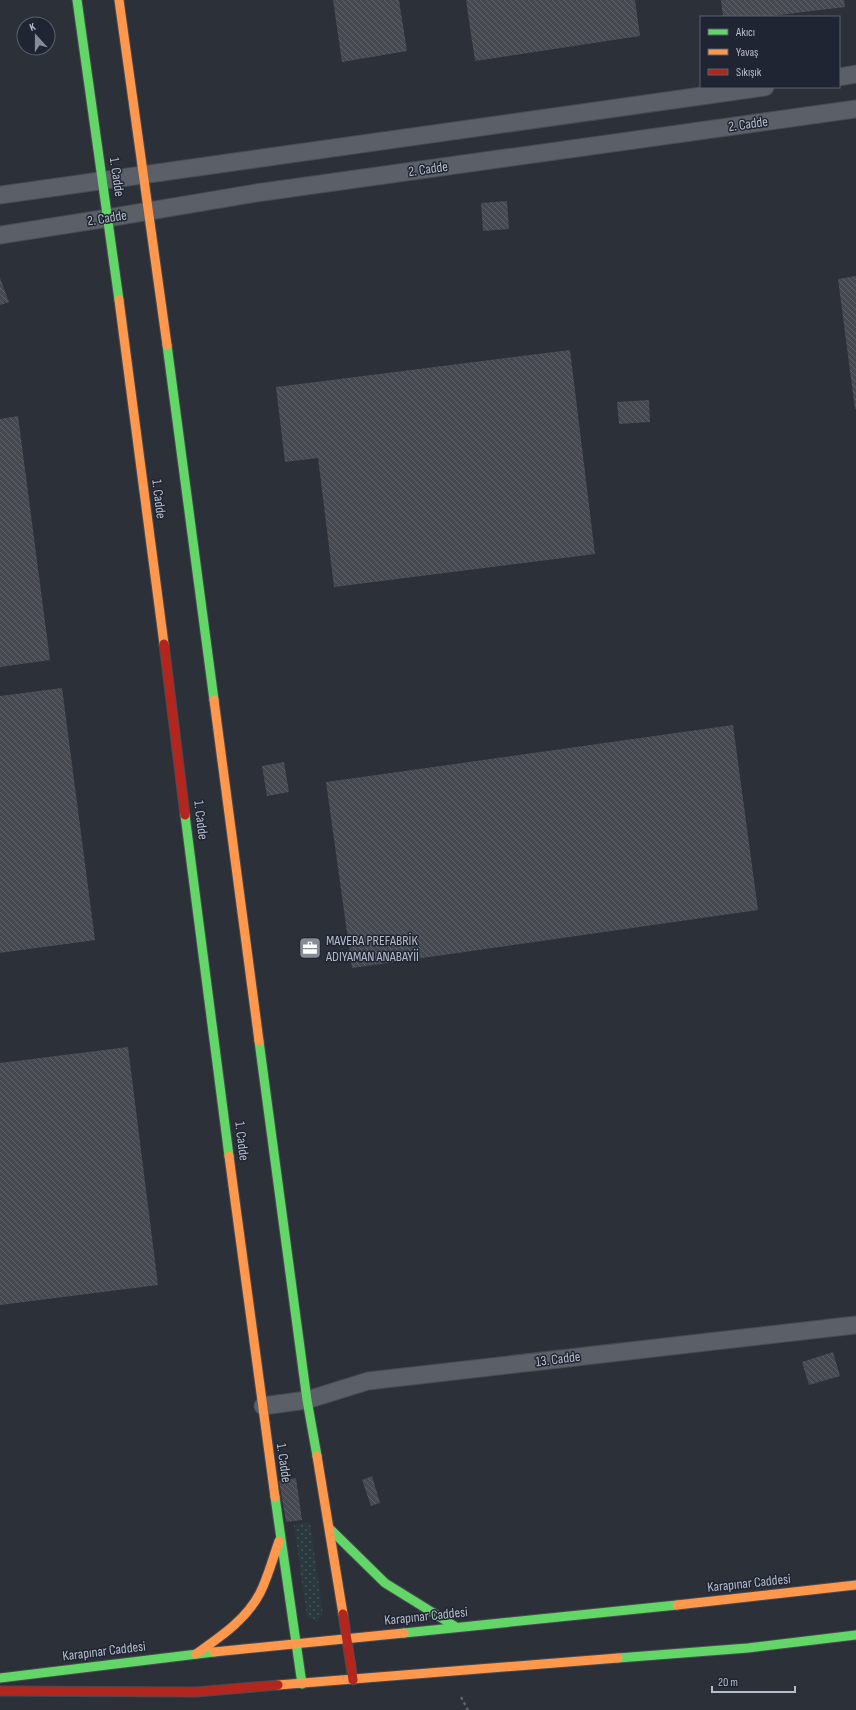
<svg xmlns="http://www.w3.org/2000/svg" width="856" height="1710" font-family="'Sofia Sans Condensed',sans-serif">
<defs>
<pattern id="grass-dots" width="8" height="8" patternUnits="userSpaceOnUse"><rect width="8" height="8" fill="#29393e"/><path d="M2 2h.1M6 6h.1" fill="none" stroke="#465459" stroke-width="1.8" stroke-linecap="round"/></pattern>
<pattern id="building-back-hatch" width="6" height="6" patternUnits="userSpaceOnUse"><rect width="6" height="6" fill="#464950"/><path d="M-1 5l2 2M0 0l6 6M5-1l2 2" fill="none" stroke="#5e6168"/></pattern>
</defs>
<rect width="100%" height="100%" fill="#2c3038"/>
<!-- grass -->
<path fill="url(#grass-dots)" d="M310,1522L323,1615L316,1621L307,1617L294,1525Z"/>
<!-- building -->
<path fill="url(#building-back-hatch)" d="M333,0H399L407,51L342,62Z
M466,0H635L640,36L475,61Z
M721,0H844L845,7L763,17H723Z
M507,201L509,229L483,231L481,203Z
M856,276V409H855L838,279Z
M0,278L9,302L0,305Z
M570,350L595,554L334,587L318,458L285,462L276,387Z
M649,400L650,422L619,424L617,402Z
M18,416L50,660L0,667V419Z
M62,688L95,940L0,953V696Z
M733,725L758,910L352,968L326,782Z
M284,762L289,792L267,796L262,766Z
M128,1047L158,1285L0,1305V1063Z
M833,1352L840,1376L809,1385L802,1362Z
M372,1476L380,1503L371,1506L362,1480Z
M296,1478L302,1520L286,1522L279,1481Z"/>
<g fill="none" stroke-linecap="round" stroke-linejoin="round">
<!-- lane casing -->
<g stroke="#484b51" stroke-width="19">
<path id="lane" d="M839,77L856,74
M0,195L765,87
M0,235L108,218L256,193L856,109
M263,1406L307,1400L368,1381L856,1325"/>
</g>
<!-- fast casing -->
<g stroke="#484b51" stroke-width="11">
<path id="fast" d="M77,0L119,300
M167,345L214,700
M185,815L229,1156
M259,1041L307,1400L317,1456
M275,1497L302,1684
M330,1529L385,1583L456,1627
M404,1633L677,1605
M618,1658L748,1648L856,1635
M0,1678L214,1652"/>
</g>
<!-- slow casing -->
<g stroke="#484b51" stroke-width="11">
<path id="slow" d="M119,0L167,345
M119,300L164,644
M214,700L259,1041
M229,1156L275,1497
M317,1456L343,1614
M677,1605L856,1585
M214,1652L404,1633
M196,1654C220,1637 246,1620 260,1593C268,1577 273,1558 279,1541
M278,1685L618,1658"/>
</g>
<!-- jam casing -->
<g stroke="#484b51" stroke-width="11">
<path id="jam" d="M164,644L185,815
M343,1614L353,1680
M0,1691L196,1692L278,1685"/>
</g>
<!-- path -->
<path stroke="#5f636a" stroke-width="2.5" stroke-dasharray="3 3" stroke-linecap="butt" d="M461,1697L468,1710"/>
<!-- lane -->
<use href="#lane" stroke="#5b5f67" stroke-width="17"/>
<!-- fast -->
<use href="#fast" stroke="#63d668" stroke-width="9"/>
<!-- slow -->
<use href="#slow" stroke="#ff974d" stroke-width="9"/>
<!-- jam -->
<use href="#jam" stroke="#b3261e" stroke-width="9"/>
</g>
<!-- icons -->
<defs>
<g id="office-square" transform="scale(1.15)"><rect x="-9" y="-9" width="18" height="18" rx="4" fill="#868b96" stroke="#1f2533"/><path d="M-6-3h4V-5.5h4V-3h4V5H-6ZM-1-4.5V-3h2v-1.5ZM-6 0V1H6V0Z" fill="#fff"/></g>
</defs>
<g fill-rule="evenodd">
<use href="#office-square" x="310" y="948"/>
</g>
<g text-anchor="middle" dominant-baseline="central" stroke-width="3" stroke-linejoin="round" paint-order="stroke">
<!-- street labels -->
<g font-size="14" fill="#b6bcc9" stroke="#1f2533">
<text transform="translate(748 124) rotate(-8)">2. Cadde</text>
<text transform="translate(428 169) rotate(-8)">2. Cadde</text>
<text transform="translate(117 177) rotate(82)">1. Cadde</text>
<text transform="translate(107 218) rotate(-9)">2. Cadde</text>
<text transform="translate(159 499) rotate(83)">1. Cadde</text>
<text transform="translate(201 820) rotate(83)">1. Cadde</text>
<text transform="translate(242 1141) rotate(83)">1. Cadde</text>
<text transform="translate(558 1359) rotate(-7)">13. Cadde</text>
<text transform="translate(284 1463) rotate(82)">1. Cadde</text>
<text transform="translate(749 1583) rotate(-6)">Karapınar Caddesi</text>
<text transform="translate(426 1616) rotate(-6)">Karapınar Caddesi</text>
<text transform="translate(104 1651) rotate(-7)">Karapınar Caddesi</text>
</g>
<!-- poi labels -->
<g font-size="14" fill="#b6bcc9" stroke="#1f2533" text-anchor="start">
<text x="326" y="940">MAVERA PREFABRİK<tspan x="326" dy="16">ADIYAMAN ANABAYİİ</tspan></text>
</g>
</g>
<!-- legend -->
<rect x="700" y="16" width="140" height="72" fill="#1f2533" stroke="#5b616f"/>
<rect x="708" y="29" width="20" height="6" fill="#63d668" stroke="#5b616f"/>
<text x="736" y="36" font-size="12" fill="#b6bcc9">Akıcı</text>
<rect x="708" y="49" width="20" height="6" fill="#ff974d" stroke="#5b616f"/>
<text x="736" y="56" font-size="12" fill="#b6bcc9">Yavaş</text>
<rect x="708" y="69" width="20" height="6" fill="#b3261e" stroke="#5b616f"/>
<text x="736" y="76" font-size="12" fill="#b6bcc9">Sıkışık</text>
<!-- north arrow -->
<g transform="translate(36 36) rotate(339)"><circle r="19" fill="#1f2533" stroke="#5b616f"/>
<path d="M0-3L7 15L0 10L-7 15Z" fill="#868b96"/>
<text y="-6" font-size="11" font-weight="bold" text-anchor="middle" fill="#b6bcc9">K</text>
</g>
<!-- scale -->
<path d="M712 1686v6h83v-6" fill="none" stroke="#b6bcc9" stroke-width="2"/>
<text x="718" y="1686" font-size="12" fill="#b6bcc9" stroke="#1f2533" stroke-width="3" paint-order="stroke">20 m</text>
</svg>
